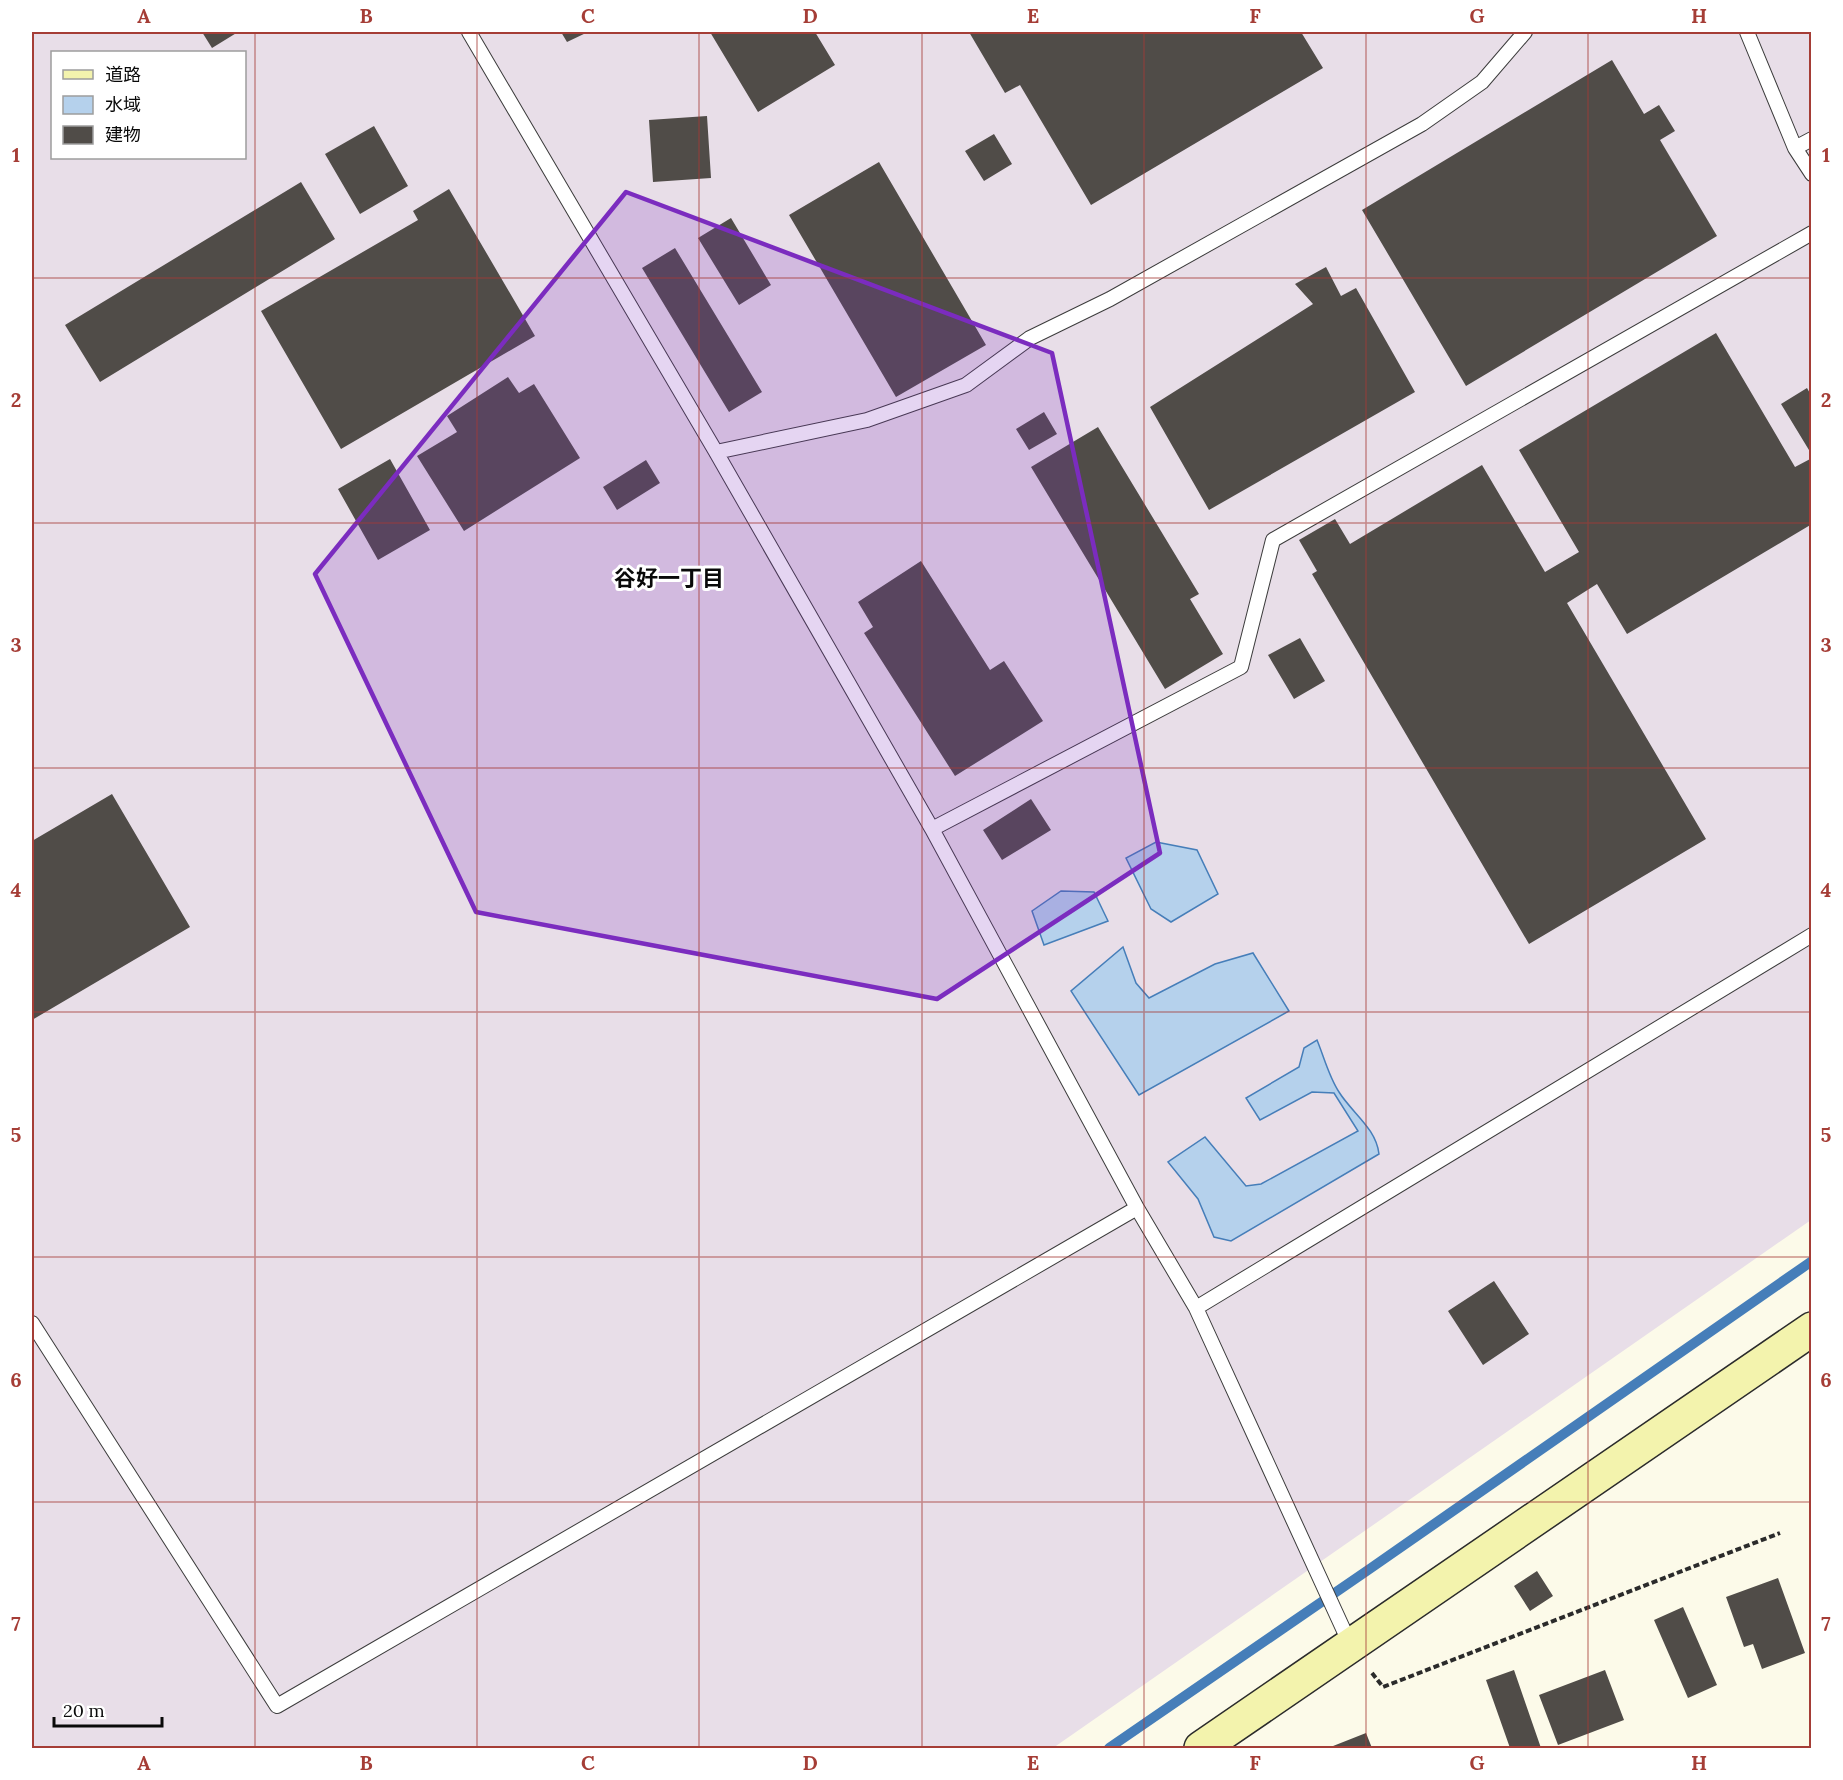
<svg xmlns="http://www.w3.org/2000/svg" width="1843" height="1780" font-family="Lora,'Noto Sans JP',serif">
<rect width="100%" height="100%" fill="#fcfae9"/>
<!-- industrial -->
<path fill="#e8dee8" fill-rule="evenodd" d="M32,32H1811V1220L1053,1748H32ZM52,52H244V158H52Z"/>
<!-- water -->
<path fill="#b5d1ec" stroke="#467eb9" stroke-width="1.5" d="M1156,842L1197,850L1218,894L1171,922L1151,909L1126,858Z
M1061,891L1094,892L1108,921L1044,945L1032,911Z
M1123,947L1136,983L1149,998L1215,964L1253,953L1289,1011L1139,1095L1071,991Z
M1317,1040C1324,1057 1329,1077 1339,1092C1352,1113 1376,1128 1379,1154L1231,1241L1214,1237L1198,1199L1168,1162L1205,1137L1246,1186L1261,1184L1358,1131L1334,1093L1312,1092L1260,1120L1246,1098L1299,1067L1304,1048Z"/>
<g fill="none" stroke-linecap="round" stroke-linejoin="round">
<!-- stream -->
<path stroke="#467eb9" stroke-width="10" d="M1109,1748L1371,1568L1812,1261"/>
</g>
<!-- building -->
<path fill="#504c48" d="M202,32H238L212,48Z
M561,32H588L567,42Z
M710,32H815L835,65L758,112Z
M969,32H1301L1323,68L1091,205L1020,85L1005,93Z
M1612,60L1644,114L1659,105L1675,131L1660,140L1717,236L1466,386L1362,210Z
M707,116L711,178L653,182L649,120Z
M374,126L408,186L360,214L325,154Z
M994,134L1012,164L984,181L965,151Z
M879,162L986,345L896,397L789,215Z
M301,182L335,239L100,382L65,325Z
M449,189L535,336L341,449L261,311L418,220L413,211Z
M731,218L771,285L739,305L698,238Z
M675,248L762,392L729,412L642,268Z
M1326,267L1341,296L1356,288L1415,392L1209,510L1150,407L1313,304L1295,284Z
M1716,333L1795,467L1812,458V524L1627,634L1597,584L1567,603L1706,839L1529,944L1312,574L1317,571L1299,540L1335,519L1350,544L1482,465L1545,572L1579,552L1519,450Z
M508,377L519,393L534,384L580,458L464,531L417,456L457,432L447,416Z
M1807,388L1812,397V455L1781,404Z
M1044,412L1057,434L1029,450L1016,429Z
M1098,427L1199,594L1190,599L1223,654L1165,689L1031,467Z
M390,459L430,530L378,560L338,489Z
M646,460L660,483L617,510L603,487Z
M921,561L990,670L1004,661L1043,721L955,776L864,633L873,627L858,602Z
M1300,638L1325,681L1294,699L1268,655Z
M112,794L190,927L32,1020V841Z
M1031,799L1051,830L1002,860L983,830Z
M1494,1281L1529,1334L1483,1365L1448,1311Z
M1537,1571L1553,1596L1530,1611L1514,1586Z
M1778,1578L1805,1653L1762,1669L1753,1644L1744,1647L1726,1597Z
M1683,1607L1717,1685L1688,1698L1654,1620Z
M1514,1670L1541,1748H1510L1486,1680Z
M1605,1670L1624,1720L1558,1745L1539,1695Z
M1366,1733L1372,1748H1328Z"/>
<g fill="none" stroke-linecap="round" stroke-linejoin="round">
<!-- lane casing -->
<g stroke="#3c3c3c" stroke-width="16">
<path id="lane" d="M469,32L716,452L932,829L1137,1208L1196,1308L1351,1646
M1747,32L1795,148L1812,174
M1795,148L1812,139
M716,452L867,420L966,385L1030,338L1110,299L1422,124L1482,82L1525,32
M932,829L1241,667L1273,540L1812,233
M1196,1308L1812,935
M32,1323L277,1706L1137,1208"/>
</g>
<!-- secondary casing -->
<g stroke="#2b2b2b" stroke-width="36">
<path id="secondary" d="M1201,1748L1812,1329"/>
</g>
<!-- path -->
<path stroke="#2b2b2b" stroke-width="4" stroke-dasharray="6 3" stroke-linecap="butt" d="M1372,1673L1383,1687L1780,1533"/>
<!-- lane -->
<use href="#lane" stroke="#fff" stroke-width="14"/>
<!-- secondary -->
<use href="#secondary" stroke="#f3f3ad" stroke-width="33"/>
</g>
<!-- marked area -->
<path fill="#7b2cbf" fill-opacity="0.2" stroke="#7b2cbf" stroke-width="4.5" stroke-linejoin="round" d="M626,192L1052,353L1160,853L937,999L476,912L315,574Z"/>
<!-- grid -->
<path fill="none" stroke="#a53d36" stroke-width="1.5" stroke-opacity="0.55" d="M255,32V1748M477,32V1748M699,32V1748M922,32V1748M1144,32V1748M1366,32V1748M1588,32V1748M32,278H1812M32,523H1812M32,768H1812M32,1012H1812M32,1257H1812M32,1502H1812"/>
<g text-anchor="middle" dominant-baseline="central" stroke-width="6" stroke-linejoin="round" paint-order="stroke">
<!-- neighbourhood labels -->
<g font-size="22" font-weight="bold" fill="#090909" stroke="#fff">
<text x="669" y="578">谷好一丁目</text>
</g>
</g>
<!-- border -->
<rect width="1843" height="1780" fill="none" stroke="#ffffff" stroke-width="66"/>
<!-- legend -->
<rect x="51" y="51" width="195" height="108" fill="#ffffff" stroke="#9d9d9d" stroke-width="1.5"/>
<rect x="63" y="70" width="30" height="9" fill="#f3f3ad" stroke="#9d9d9d" stroke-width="1.5"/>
<text x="105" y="81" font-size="18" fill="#090909">道路</text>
<rect x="63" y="96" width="30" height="18" fill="#b5d1ec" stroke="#9d9d9d" stroke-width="1.5"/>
<text x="105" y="111" font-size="18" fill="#090909">水域</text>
<rect x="63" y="126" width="30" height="18" fill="#504c48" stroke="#9d9d9d" stroke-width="1.5"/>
<text x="105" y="141" font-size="18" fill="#090909">建物</text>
<!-- scale -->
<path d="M54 1717v9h108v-9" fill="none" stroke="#090909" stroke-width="3"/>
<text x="63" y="1717" font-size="18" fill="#090909" stroke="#ffffff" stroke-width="4.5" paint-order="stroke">20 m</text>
<rect x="33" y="33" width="1777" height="1714" fill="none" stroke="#a53d36" stroke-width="2"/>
<g font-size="20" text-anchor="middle" font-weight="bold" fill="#a53d36">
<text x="144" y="23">A</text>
<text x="366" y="23">B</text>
<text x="588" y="23">C</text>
<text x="810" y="23">D</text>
<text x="1033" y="23">E</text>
<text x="1255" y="23">F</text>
<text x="1477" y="23">G</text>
<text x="1699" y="23">H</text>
<text x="16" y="162">1</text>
<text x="1826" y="162">1</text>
<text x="16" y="407">2</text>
<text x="1826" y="407">2</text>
<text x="16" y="652">3</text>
<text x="1826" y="652">3</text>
<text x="16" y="897">4</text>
<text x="1826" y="897">4</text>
<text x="16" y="1142">5</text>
<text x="1826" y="1142">5</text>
<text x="16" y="1387">6</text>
<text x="1826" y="1387">6</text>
<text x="16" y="1631">7</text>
<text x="1826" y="1631">7</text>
<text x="144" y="1770">A</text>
<text x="366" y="1770">B</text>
<text x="588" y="1770">C</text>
<text x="810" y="1770">D</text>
<text x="1033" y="1770">E</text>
<text x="1255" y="1770">F</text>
<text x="1477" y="1770">G</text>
<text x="1699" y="1770">H</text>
</g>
</svg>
